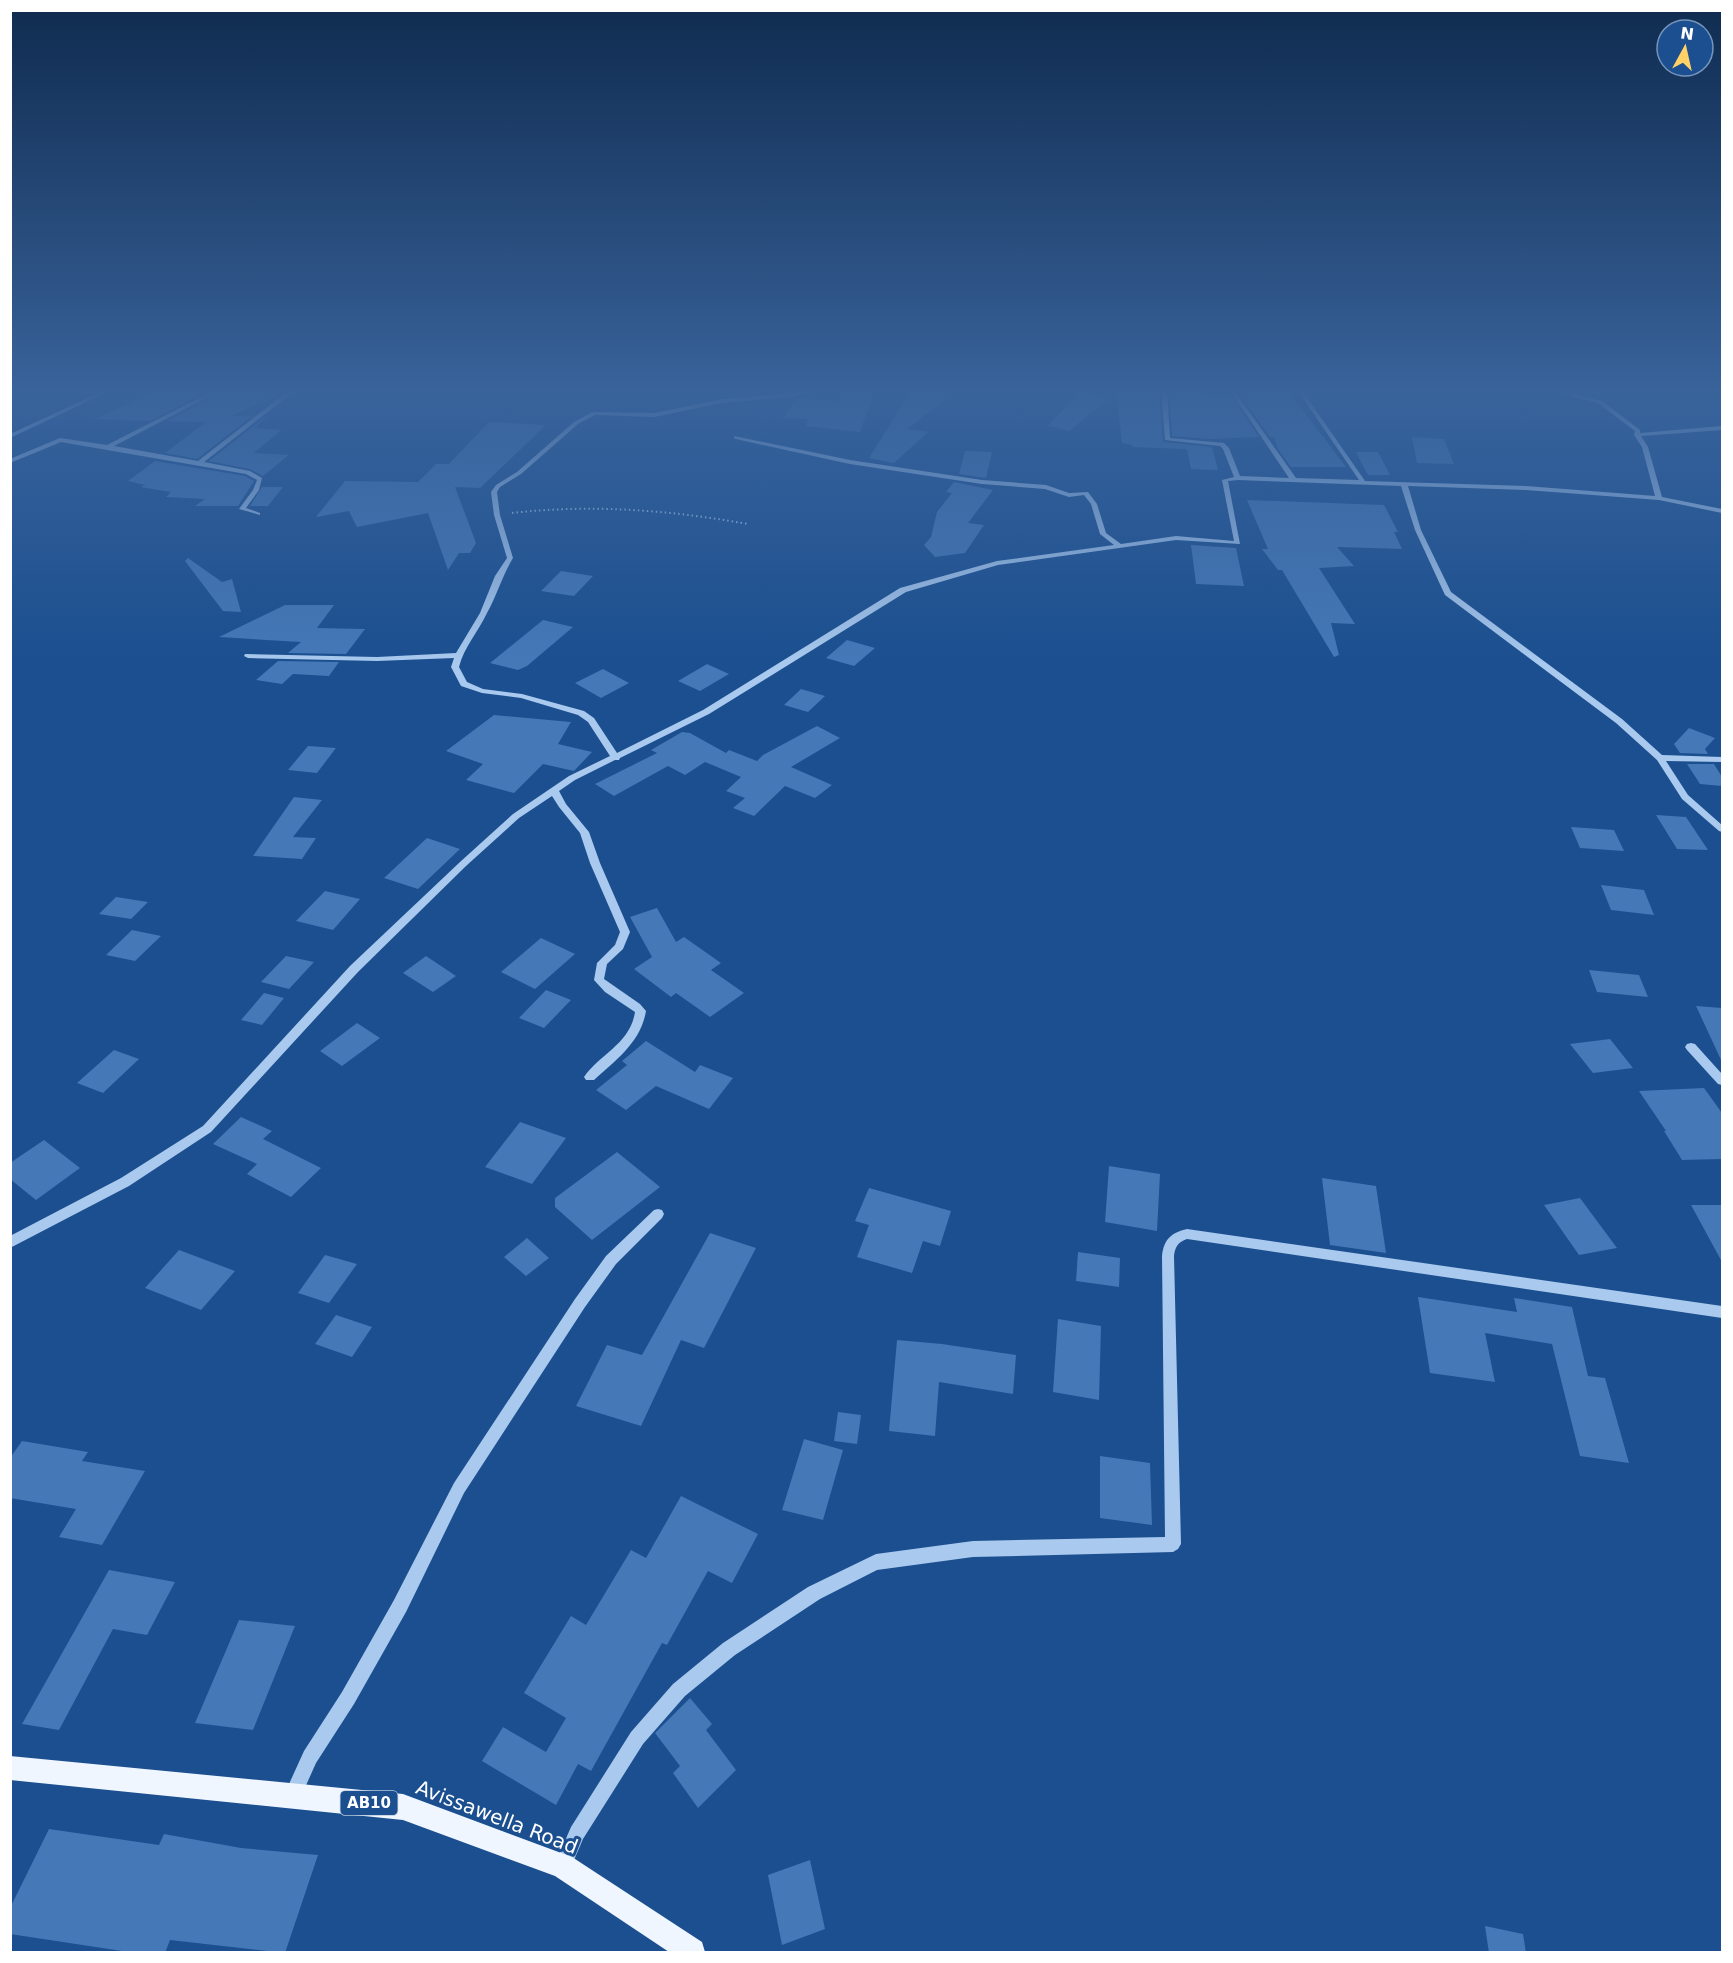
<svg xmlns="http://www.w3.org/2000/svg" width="1733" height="1963" font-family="'DejaVu Sans',sans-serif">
<rect width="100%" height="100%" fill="#1b4f8f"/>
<!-- building -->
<path fill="#4478b7" d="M158,389H213L150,421L95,419Z
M226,389H293L230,416H252L197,459L165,453L206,422L167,421Z
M842,389H875L860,432L806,426L808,419L783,418L796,398L838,401Z
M912,389H959L907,429L928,432L894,463L869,458Z
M1116,389H1159L1163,442L1212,447L1218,470L1191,469L1187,449L1132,447V445L1122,443Z
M1169,389H1199L1201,394L1231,395L1259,437L1210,439L1172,436Z
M1247,389H1287L1346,467H1291L1278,449L1274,437H1270L1241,396H1249Z
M1079,392L1111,397L1069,431L1048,426Z
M265,417H267L254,428L281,430L254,453L289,455L263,476L250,469L209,461Z
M489,422L546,425L480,488L455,487L476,543L470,553H459L448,570L428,513L357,527L349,511L316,517L345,481L418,482L436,464H449Z
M1412,437L1444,439L1454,464L1417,463Z
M965,451L992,452L986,478L959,474Z
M1356,452H1378L1390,475H1368Z
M155,461L245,476L254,481L238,506H195L205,499L166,497L171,492L141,487L145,485L128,481Z
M954,482L993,490L968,523L984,525L965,553L935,557L924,545L931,537L937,512L952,493L946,492Z
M262,487H283L268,506H250Z
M1247,500L1384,505L1398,532H1394L1402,549L1337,547L1354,566L1319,568L1355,624L1331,623L1339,655L1334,657L1282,570H1278L1262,549H1268Z
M1191,545L1236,548L1244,586L1196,584Z
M188,558L222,582L232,579L241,612L223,611L185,561Z
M561,571L593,576L574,596L541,591Z
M285,605H334L317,628L365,629L346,654L288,653L301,642L219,637Z
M543,620L573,627L527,666L518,670L490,663Z
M847,640L875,648L854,666L826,658Z
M278,661L339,662L329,676L293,674L282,684L256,680Z
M707,664L729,674L700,691L678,681Z
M603,669L629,683L601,698L575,683Z
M801,689L825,696L808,712L784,705Z
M494,715L571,722L558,744L592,752L574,771L543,764L514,793L466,780L483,764L446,751Z
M817,726L840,738L791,767L832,785L815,798L785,786L754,816L733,808L745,798L726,791L741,777L705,762L685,775L668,766L614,796L595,784L657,753L651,750L682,732L690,733L726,753L729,750L757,761L763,755Z
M1689,728L1715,738L1705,749L1708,754L1680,753L1674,744Z
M308,746L336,748L317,773L288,770Z
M1687,764H1714L1722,777V786L1700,784Z
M294,797L322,800L293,837L316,838L302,859L253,856Z
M1656,815L1686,817L1708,850L1677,849Z
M1571,827L1614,830L1624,851L1580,848Z
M427,838L460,849L418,889L384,878Z
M1601,885L1644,890L1654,915L1611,910Z
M325,891L360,899L333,930L296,921Z
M116,897L148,902L131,919L99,914Z
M657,908L676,942L684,937L721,963L711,970L744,993L710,1017L676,993L671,997L634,969L652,957L630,917Z
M132,930L161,936L135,961L106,955Z
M541,938L575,954L535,989L501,972Z
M286,956L314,962L289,989L261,982Z
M426,956L456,976L433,992L403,973Z
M1589,970L1639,975L1648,997L1597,992Z
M546,990L571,1000L544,1028L519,1018Z
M264,993L284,998L262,1025L241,1020Z
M1696,1006L1722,1008V1062Z
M357,1023L380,1038L342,1066L320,1051Z
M1610,1039L1633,1068L1593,1073L1570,1044Z
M646,1041L695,1072L700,1065L733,1078L709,1109L656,1086L626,1110L596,1090L627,1065L622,1061Z
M114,1050L139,1059L103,1093L77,1083Z
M1704,1088L1722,1113V1159L1682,1160L1664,1131H1666L1639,1091Z
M241,1117L272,1131L263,1139L321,1168L291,1197L247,1174L257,1164L213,1144Z
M520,1122L566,1138L532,1184L485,1167Z
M44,1140L80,1168L36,1200L10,1179V1163Z
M617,1152L660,1187L592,1240L555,1207V1198Z
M1109,1166L1160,1174L1157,1231L1105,1222Z
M1322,1178L1376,1186L1386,1253L1330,1245Z
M869,1188L951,1211L940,1246L923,1241L912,1273L857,1257L869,1225L855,1221Z
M1580,1198L1617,1248L1579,1255L1544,1205Z
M1691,1205H1722V1262Z
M710,1233L756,1248L704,1348L681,1340L641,1426L576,1406L607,1345L642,1355Z
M527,1238L549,1258L526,1276L504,1257Z
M179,1250L235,1271L201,1310L145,1288Z
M1078,1252L1120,1258L1119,1287L1076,1281Z
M325,1255L357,1264L329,1303L298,1293Z
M1418,1297L1517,1312L1514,1298L1572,1307L1588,1376L1605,1378L1629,1463L1580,1456L1552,1344L1485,1333L1495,1382L1430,1373Z
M336,1315L372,1327L352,1357L315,1344Z
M1058,1319L1101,1326L1099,1400L1053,1392Z
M897,1340L942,1344L1016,1355L1013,1394L939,1382L935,1436L889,1431Z
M838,1412L861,1415L857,1444L834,1441Z
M804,1439L843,1450L823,1520L782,1510Z
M22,1441L88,1452L82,1461L145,1471L102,1545L59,1537L76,1509L10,1498V1458Z
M1100,1456L1150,1463L1152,1525L1100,1518Z
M681,1496L758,1534L732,1583L708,1571L667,1645L662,1643L591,1771L578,1764L556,1805L482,1761L503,1727L546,1752L566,1718L524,1693L571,1616L586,1625L631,1550L646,1558Z
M109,1570L175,1582L147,1635L113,1629L59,1730L22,1724Z
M239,1620L295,1626L253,1730L195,1723Z
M690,1698L712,1724L706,1730L736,1770L698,1808L673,1773L680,1766L655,1733Z
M49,1829L159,1845L164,1834L241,1848L318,1855L285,1953L170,1940L165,1953H135L10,1934V1908Z
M810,1860L825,1929L782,1945L768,1875Z
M1485,1926L1523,1934L1526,1953H1489Z"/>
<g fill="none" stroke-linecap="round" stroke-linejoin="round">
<!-- path -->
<path stroke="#a9c9ee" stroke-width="2" stroke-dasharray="1.5 3" stroke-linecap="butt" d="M512,513C592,504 669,510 748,524"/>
<!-- minor -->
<path fill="#a9c9ee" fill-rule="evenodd" d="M107,389H114L10,438V434Z
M217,389H224L114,446L198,461L283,395L299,389H305L287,397L204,462L250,471L262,478L259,490L246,508L260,513V515L239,509L253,490L257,480L246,474L61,442L10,463V459L60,438L107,445Z
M820,389H831L791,397L722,403L654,417L595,415L578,424L521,474L500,487L497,492L500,515L513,558C502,576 497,595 487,613C478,632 464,647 459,667L467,682L483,689L522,694L584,711L594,718L617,753L703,710L900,588L997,561L1114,545L1100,534L1091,504L1084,495L1069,497L1045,489L982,484L850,464L736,439L734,438V436L850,460L982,480L1046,485L1069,493L1088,492L1097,504L1106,533L1121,544L1176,536L1234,541L1222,480L1234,477L1223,449L1220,446L1165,440L1161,389H1167L1170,438L1224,443L1229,448L1240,476L1289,478L1229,389H1233L1296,478L1359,480L1298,391L1301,389L1365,481L1526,486L1655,496L1642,447L1634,435L1635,431L1598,403L1574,397L1559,389H1566L1578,395L1602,401L1640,430V433L1722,426V430L1641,436L1648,447L1662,497L1722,509V513L1659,500L1526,490L1408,486L1421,530L1451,592L1622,719L1662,755L1722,757V762L1666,761L1688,795L1722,825V832L1719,831L1682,799L1657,760L1616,723L1445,595L1415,530L1401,486L1238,480L1228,481L1240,544L1176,540L998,565L906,592L709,714L620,758L619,760H615L575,780L559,791L566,804L589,832L600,863L630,932L623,949L607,964L604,979L640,1004L646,1011C641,1042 616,1060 594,1080H586L584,1077C601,1053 630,1044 635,1012L605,992L594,980L597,963L615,945L620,932L590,863L580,833L559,807L552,796L519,818L466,866L358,972L211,1132L129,1186L10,1248V1236L121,1178L203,1126L350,966L460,862L513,814L569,776L610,756L588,722L578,715L521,698L482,693L461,686L451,667L454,658L377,661L248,658L244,656L245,654L377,657L456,653L480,613L495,576L507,558L494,515L491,492L496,485L517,472L574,422L592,412L654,413L722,399L791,393Z
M1691,1043L1695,1044L1722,1074V1085L1718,1084L1687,1050L1685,1047L1687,1044Z
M658,1209L662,1210L664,1214L662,1218L616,1264L585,1307L464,1493L406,1612L354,1704L316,1763L299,1801L293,1804L287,1801L284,1795L304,1751L342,1692L394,1600L454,1483L575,1299L606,1256L654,1210Z
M1187,1229L1722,1306V1318L1187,1239C1178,1242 1175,1247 1174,1256L1181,1544L1178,1549L1173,1552L973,1557L877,1570L820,1599L735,1655L685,1696L643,1744L583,1839L569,1872L563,1875L557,1872L554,1866L571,1827L631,1732L673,1684L723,1643L808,1587L876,1554L973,1541L1165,1537L1162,1256C1164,1239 1171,1233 1187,1229Z"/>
<!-- major -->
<path fill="#f0f6ff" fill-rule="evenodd" d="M10,1756L403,1794L572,1857L702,1942L705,1952H669L555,1876L403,1820L10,1780Z"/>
</g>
<!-- sky -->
<linearGradient id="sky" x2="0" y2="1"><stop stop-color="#0f2b4f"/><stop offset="0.59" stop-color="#39639b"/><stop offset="1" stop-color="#39639b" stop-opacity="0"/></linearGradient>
<rect width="1733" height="663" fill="url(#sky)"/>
<g text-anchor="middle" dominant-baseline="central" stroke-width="6" stroke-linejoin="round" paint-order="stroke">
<!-- shield labels -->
<rect fill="#1b4f8f" stroke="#bbcadd" stroke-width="1.5" x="340.5" y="1791" width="57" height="24" rx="4.5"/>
<g font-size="15" font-weight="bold" fill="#fff">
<text x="369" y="1803">AB10</text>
</g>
<!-- near-street labels -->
<g font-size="20" fill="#fff" stroke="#1b4f8f">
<text transform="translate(497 1817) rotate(21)">Avissawella Road</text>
</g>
</g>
<!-- border -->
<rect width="1733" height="1963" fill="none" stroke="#ffffff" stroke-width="24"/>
<!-- north arrow -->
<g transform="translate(1685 48) rotate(8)"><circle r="28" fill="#1b4f8f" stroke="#7695bc" stroke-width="1.5"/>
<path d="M0-4.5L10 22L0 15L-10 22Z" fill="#ffd166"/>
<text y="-9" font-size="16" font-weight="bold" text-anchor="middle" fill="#ffffff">N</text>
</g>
</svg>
